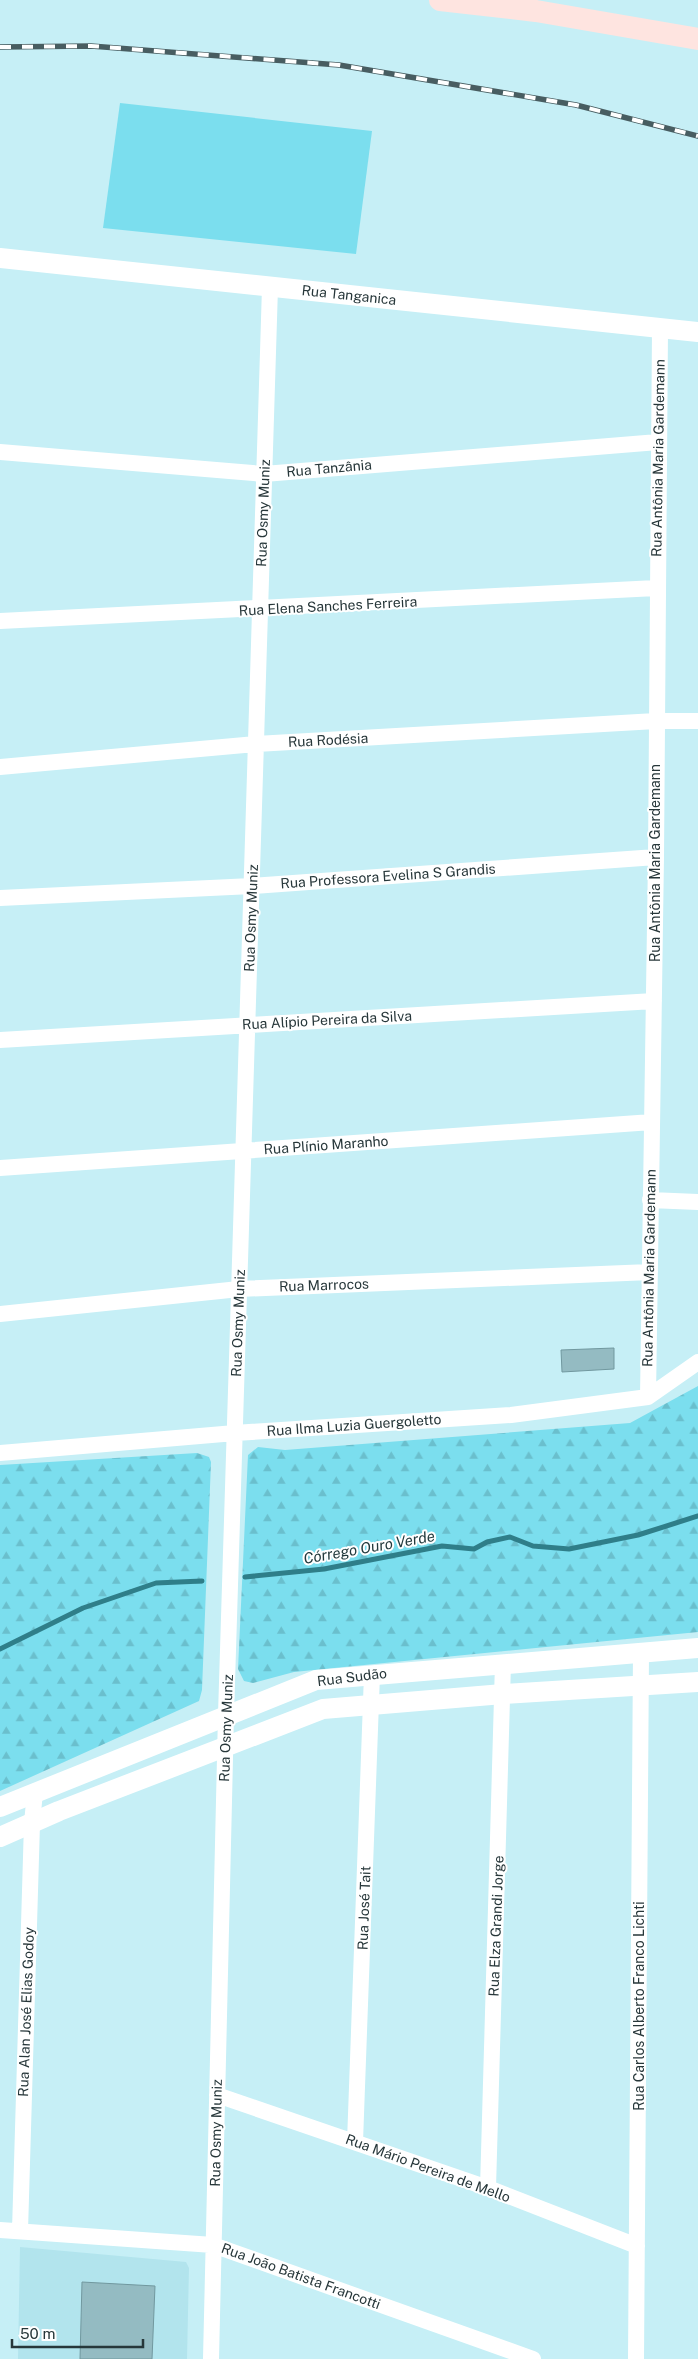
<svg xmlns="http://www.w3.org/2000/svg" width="698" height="2359" font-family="'Public Sans',sans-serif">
<defs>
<pattern id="forest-firs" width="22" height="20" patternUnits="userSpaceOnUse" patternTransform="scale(1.25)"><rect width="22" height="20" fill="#7bdeee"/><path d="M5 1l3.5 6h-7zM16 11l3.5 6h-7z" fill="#6abfcd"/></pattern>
</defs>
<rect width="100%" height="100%" fill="#c6eff6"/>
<!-- built -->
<path fill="#b2e4ed" d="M20,2247L186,2262L189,2268L187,2359H18Z"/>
<!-- forest -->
<path fill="url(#forest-firs)" d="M698,1386V1632L294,1672L253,1683L244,1681L238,1669L248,1455L258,1447L285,1450L630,1423Z
M197,1453L209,1457L211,1462L202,1690L199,1701L0,1791V1465Z"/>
<!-- garden -->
<path fill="#7bdeee" d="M120,103L372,131L356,254L103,228Z"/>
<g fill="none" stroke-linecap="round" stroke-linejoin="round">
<!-- stream -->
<path stroke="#2f7e89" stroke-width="5" d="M245,1577L324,1569L442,1546L474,1549L487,1542L510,1537L533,1546L569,1549L638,1535L698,1516
M0,1649L83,1608L156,1583L202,1581"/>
</g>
<!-- building -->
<path fill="#94bbc2" stroke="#71989f" d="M614,1348V1369L562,1372L561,1350Z
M82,2282L155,2286L152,2359H80Z"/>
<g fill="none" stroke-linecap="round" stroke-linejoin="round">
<!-- minor -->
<path stroke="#fff" stroke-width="16" d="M0,452L264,474L658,442
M0,621L656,588
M0,767L256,744L656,721H698
M0,898L252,886L656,857
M0,1040L654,1001
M0,1168L652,1122
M650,1200L698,1202
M0,1314L239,1289L650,1272
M648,1397L656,857L660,329
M0,1453L235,1433L511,1415L648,1397L698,1362
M217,2095L488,2188L637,2246
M355,2142L372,1674
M488,2188L503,1663
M0,2230L213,2245L533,2359
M20,2231L32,1823L35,1792
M211,2359L226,1715L270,287
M636,2359L641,1652"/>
<!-- tertiary -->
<path stroke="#fff" stroke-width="20" d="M0,258L698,332
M0,1807L316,1680L698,1648
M0,1837L59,1811L323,1709L503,1694L698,1682"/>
<!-- secondary -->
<path stroke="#fee4e0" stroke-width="22" d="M440,0L536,11L698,39"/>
<!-- rail casing -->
<g stroke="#485d61" stroke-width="5.5">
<path id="rail" d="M0,47L91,46L339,65L576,105L698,136"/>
</g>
<!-- rail -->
<use href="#rail" stroke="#fff" stroke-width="4" stroke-dasharray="11" stroke-linecap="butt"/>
</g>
<g text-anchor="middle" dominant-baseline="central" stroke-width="4" stroke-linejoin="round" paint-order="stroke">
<!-- street labels -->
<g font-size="14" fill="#27373a" stroke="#fff">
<text transform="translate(349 295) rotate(6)">Rua Tanganica</text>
<text transform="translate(658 458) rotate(-89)">Rua Antônia Maria Gardemann</text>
<text transform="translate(329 468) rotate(-5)">Rua Tanzânia</text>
<text transform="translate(263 513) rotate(-88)">Rua Osmy Muniz</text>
<text transform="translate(328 606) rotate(-3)">Rua Elena Sanches Ferreira</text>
<text transform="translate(328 740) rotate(-3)">Rua Rodésia</text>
<text transform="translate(655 863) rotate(-90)">Rua Antônia Maria Gardemann</text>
<text transform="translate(388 876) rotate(-4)">Rua Professora Evelina S Grandis</text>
<text transform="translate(251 918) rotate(-88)">Rua Osmy Muniz</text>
<text transform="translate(327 1020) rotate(-3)">Rua Alípio Pereira da Silva</text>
<text transform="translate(326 1145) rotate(-4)">Rua Plínio Maranho</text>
<text transform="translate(649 1268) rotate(-89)">Rua Antônia Maria Gardemann</text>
<text transform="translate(324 1285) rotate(-2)">Rua Marrocos</text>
<text transform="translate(238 1323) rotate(-88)">Rua Osmy Muniz</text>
<text transform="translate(354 1425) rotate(-4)">Rua Ilma Luzia Guergoletto</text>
<text transform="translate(352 1677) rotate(-7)">Rua Sudão</text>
<text transform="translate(226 1728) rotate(-88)">Rua Osmy Muniz</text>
<text transform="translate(364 1908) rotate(-88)">Rua José Tait</text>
<text transform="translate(496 1926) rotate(-88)">Rua Elza Grandi Jorge</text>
<text transform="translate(639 2006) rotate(-90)">Rua Carlos Alberto Franco Lichti</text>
<text transform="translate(26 2012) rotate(-88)">Rua Alan José Elias Godoy</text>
<text transform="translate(216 2133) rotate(-89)">Rua Osmy Muniz</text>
<text transform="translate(428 2168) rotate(20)">Rua Mário Pereira de Mello</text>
<text transform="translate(301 2276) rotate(20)">Rua João Batista Francotti</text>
</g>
<!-- water labels -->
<g font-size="15" font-style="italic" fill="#223a3d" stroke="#fff">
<text transform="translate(369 1547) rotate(-10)">Córrego Ouro Verde</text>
</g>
</g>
<!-- scale -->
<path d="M12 2339v8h131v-8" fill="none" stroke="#27373a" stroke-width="2.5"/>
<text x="20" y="2339" font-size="15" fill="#27373a" stroke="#ffffff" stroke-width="4" paint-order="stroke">50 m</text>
</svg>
